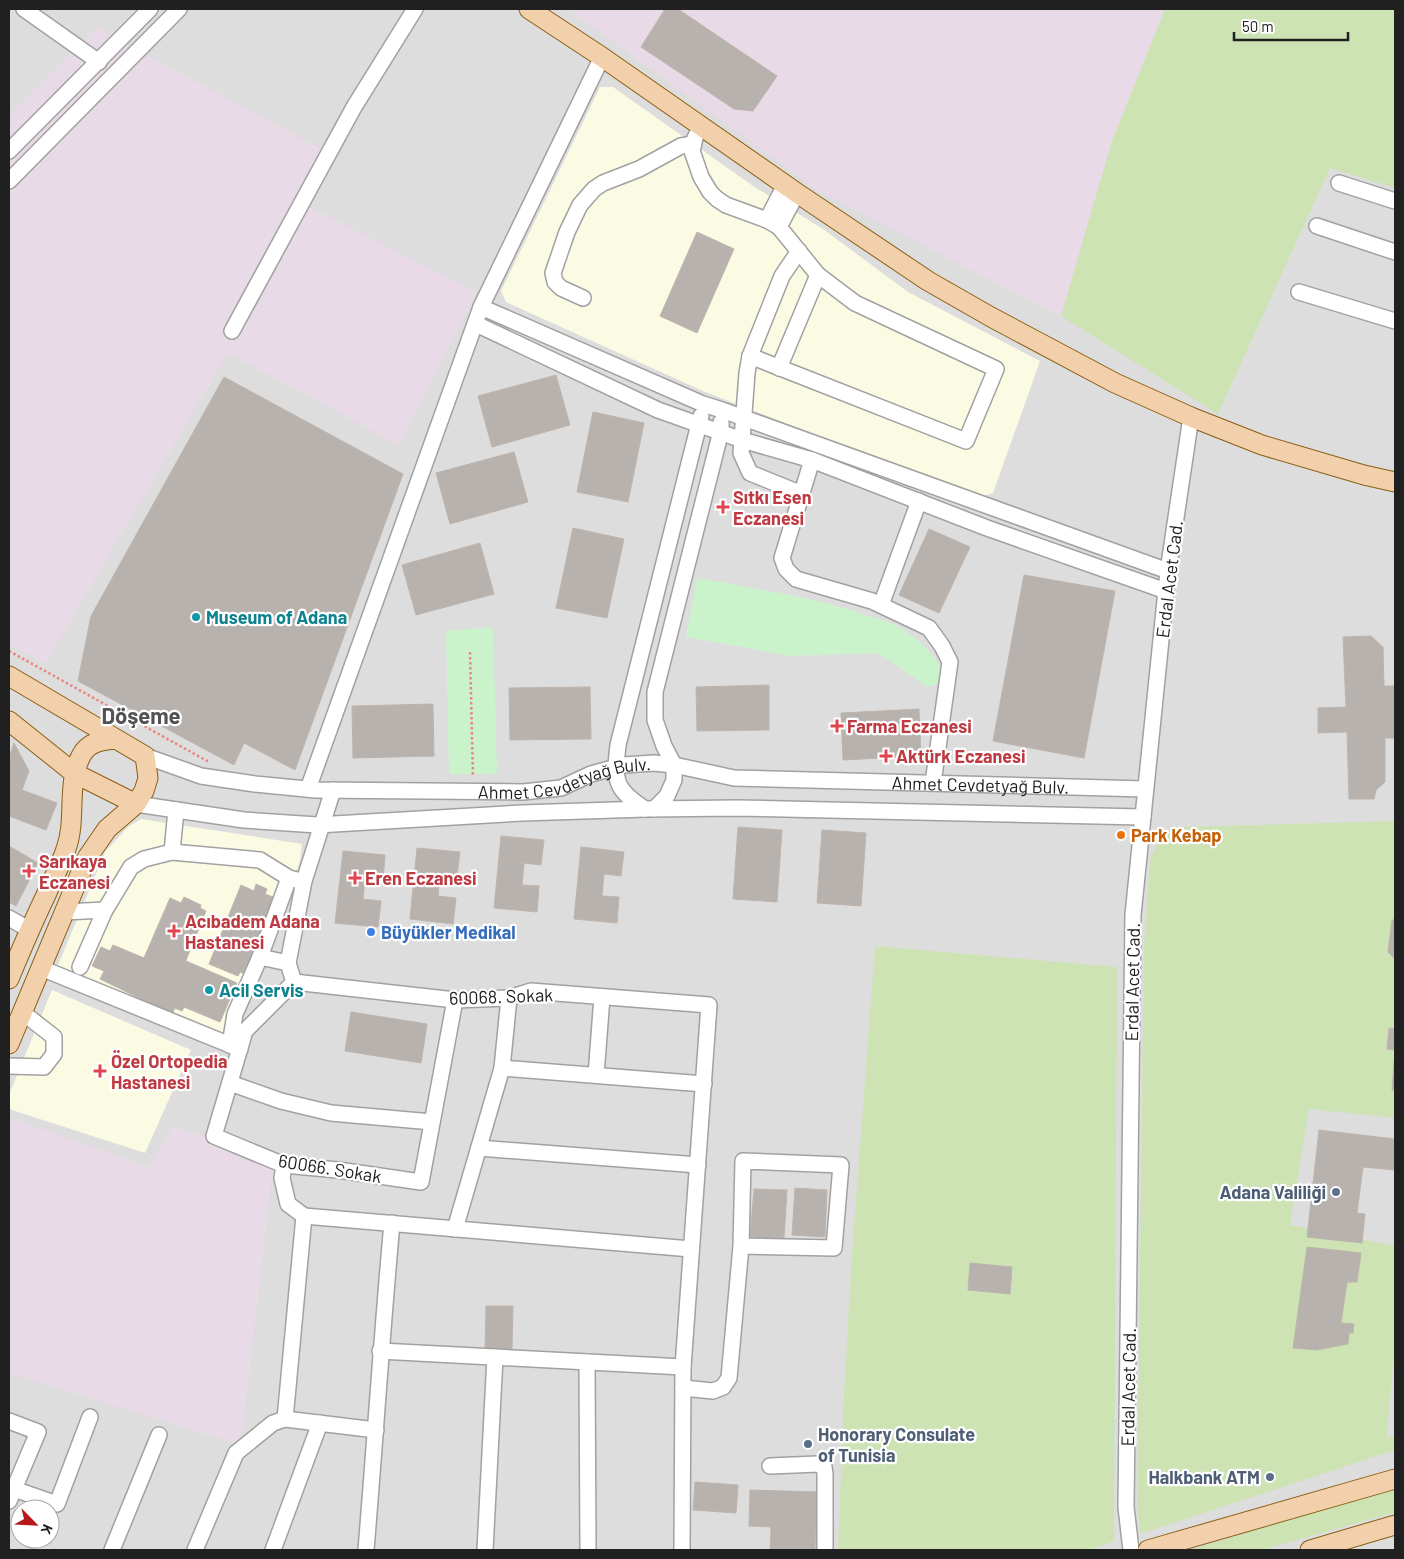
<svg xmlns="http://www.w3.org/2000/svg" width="1404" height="1559" font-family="Barlow,sans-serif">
<rect width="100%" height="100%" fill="#efece8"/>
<!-- residential -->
<path fill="#dedddd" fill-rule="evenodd" d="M9,9H1395V1550H9ZM20,1509H50V1539H20Z"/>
<!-- industrial -->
<path fill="#e8dae6" d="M568,9H1165L1112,141L1061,316L820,192Z
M97,28L337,158L310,207L477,292L399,445L228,353L45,664L9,644V116Z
M9,1117L148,1167L173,1127L274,1157L241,1445L9,1373Z"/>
<!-- education -->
<path fill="#fbfbe4" d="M600,87H613L753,186L823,229L908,292L1040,361L993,493L977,498L703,391L506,302L501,291Z
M141,819L302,844L300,860L259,982L225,1045L56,970L105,852L128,827Z
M52,990L191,1050L145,1153L9,1109L10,1092Z"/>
<!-- grass -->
<path fill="#cde3b4" d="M1165,9H1395V188L1330,168L1218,414L1061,316L1112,141Z
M1395,821V1118L1309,1109L1290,1225L1395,1246V1337L1387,1437L1395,1435V1450L1140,1534L1137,1503L1144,948L1150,859L1159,840L1177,827Z
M875,946L1117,967L1114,1541L1089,1550H838L844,1396L851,1267Z
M1395,1487V1512L1262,1550H1190Z"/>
<!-- park -->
<path fill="#caf3cc" d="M697,578C752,588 809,596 862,614C875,618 890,622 902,629C919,639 938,658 945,676L937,684L927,687L888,659L876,653L791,656L686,637Z
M493,627L497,772L494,774H451L449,773L446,631Z"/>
<!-- parking -->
<path fill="#dcdcdc" d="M888,827L1103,838L1096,951L881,940Z
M648,834L704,837L699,927L643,924Z"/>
<!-- building -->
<path fill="#b8b2ae" stroke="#bfb4ac" d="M665,9H678L777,76L753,111L734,109L641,47Z
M697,232L734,249L697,333L660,316Z
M556,375L570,425L492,447L478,396Z
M224,377L403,474L295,770L244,743L234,765L78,681L91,616Z
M593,412L644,423L628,502L577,492Z
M514,452L528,502L450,524L436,473Z
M573,528L624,539L607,618L556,608Z
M929,529L970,547L939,613L899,595Z
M480,543L494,594L416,615L402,565Z
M1024,575L1115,591L1084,758L993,741Z
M1371,636L1383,647L1384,686H1395V738H1385V782L1376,790L1374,799H1349L1347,732L1318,733V708L1346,707L1343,637Z
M769,685V730L697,731L696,687Z
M590,687L591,739L510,740L509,688Z
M433,704L434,756L353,758L352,706Z
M919,709L921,756L843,760L841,713Z
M14,743L29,771L22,790L57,803L46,830L9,816V758Z
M738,827L782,830L777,902L733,899Z
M822,830L866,833L861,906L817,903Z
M501,836L544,840L541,865L524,863L522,885L539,886L537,912L494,908Z
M9,846L38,863L16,906L9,902Z
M581,847L624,852L621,876L604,874L602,896L619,897L617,923L574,919Z
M417,848L460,852L457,876L440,875L438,896L456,898L453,924L410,919Z
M343,851L385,855L383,880L365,878L363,899L381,901L378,927L335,923Z
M256,884L267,889L265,894L278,899L247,975L240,972L238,976L209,964L241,885L254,891Z
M184,897L201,905L200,908L206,911L180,975L188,979L181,994L189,997L182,1011L175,1008L172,1014L100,979L104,971L92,966L101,947L110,951L113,945L144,958L170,898L181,903Z
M1392,920H1395V959L1388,952Z
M186,961L237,983L220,1022L184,1007L189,997L181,994L188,979L180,975Z
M351,1012L427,1024L421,1063L345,1051Z
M1389,1028L1395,1029V1090H1392L1395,1050L1387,1049Z
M1319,1130L1395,1139V1170L1363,1167L1357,1213L1365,1214L1362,1243L1307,1237Z
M795,1188L827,1190L825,1237L792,1235Z
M754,1189L787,1190L784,1239L750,1237Z
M1307,1247L1361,1253L1357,1282H1347L1341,1323L1354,1324L1353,1333H1349L1348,1344L1317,1350L1293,1348Z
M970,1263L1012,1267L1010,1294L968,1290Z
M486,1306H513L512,1349H485Z
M695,1482L738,1485L736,1513L693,1510Z
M750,1490L817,1492L815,1550H770L771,1527L749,1526Z"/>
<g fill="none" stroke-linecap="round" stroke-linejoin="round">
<!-- minor casing -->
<g stroke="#a1a1a1" stroke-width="18">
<g id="minor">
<path d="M24,9L99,62"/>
<path d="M701,126L695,138L692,151L701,177L710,192L717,199L726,205L767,220L779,227L818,275L855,303L996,369L966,441L750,356"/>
<path d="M9,151L150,9"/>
<path d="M9,181L179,9"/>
<path d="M1339,183L1395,201"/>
<path d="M767,220L785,185"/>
<path d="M1317,226L1395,252"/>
<path d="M779,227L797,193"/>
<path d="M799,251L782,276L750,356L747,373L741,453L750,473L802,494"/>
<path d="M1299,292L1395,321"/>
<path d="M583,298L561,288L555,282L553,273L567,232L580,205L594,189L603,183L639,169L681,146L693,144"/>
<path d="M481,307L703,404L722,410L1168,571"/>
<path d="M476,324L658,410L742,440L812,460L987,528L1166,591"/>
<path d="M232,331L354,107L415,9"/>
<path d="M779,368L818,275"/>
<path d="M812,460L782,558L786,569L796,579L872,601L929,628L942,646L950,662L933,783"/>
<path d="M881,605L919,501"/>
<path id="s1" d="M145,756L201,776L255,784L316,790L523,792L561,788L591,774L624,765L654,763L674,765L734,778L1145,789"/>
<path d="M308,789L481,307L602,57"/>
<path d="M333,790L304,881L288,963L294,982L245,1031L214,1136L284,1165L338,1170L421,1182L455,1000"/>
<path d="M136,804L244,820L317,825L522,813L645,809L737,808L1143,817"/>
<path d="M645,809C614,789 614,780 618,745L701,416"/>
<path d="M654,809L667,796L674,780V765L664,746L655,720V692L721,431V422"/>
<path d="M176,810L172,852L260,860L289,878"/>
<path d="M105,910L131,867L144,859L172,852"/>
<path d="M64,912L105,910L80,967"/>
<path d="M9,918L30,930"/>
<path d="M260,957L289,878L297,880"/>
<path d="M41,968L240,1049"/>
<path d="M294,982L455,1000L509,998L531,991L709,1005L683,1367L682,1550"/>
<path d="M230,1045L235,1014L260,957L288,963"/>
<path d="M9,1066L44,1067L54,1054V1037L22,1012"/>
<path d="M502,1068L704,1084"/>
<path d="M596,1075L602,997"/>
<path d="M230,1083L281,1101L331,1113L432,1122"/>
<path d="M479,1148L698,1165"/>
<path d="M284,1165L282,1178L288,1204L304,1216L691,1249"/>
<path d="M455,1229L502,1068L509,998"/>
<path d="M380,1351L683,1367"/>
<path d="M587,1362L588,1550"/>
<path d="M683,1388L713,1391L723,1387L729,1378L741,1246L743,1161L841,1165L834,1248L741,1246"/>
<path d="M285,1419L304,1216"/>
<path d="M9,1421L38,1432L9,1501"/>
<path d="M770,1466L818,1464L824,1467L825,1474V1550"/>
<path d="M14,1489L57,1504L90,1417"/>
<path d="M112,1550L159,1435"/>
<path d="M195,1550L236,1453L273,1423L285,1419L376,1430"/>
<path d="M273,1550L320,1423"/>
<path d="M366,1550C375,1441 382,1332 392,1223"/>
<path d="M485,1550L495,1357"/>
<path d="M1131,1550L1126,1507L1133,915L1168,571L1191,417"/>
</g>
</g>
<!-- major casing -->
<g stroke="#8a5e12" stroke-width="21">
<path id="major" d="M529,9L602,57L797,193L928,281L991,317L1115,383L1191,417L1262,445L1364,475L1395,482
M9,676L145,756L148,778L144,791L136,804L107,829L87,858L9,1044
M9,721L74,773L136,804
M9,979C21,950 33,922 46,895C52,880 61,865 66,849C77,819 66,785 81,756C88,742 102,740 116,739
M1148,1550L1395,1479
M1310,1550L1395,1525"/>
</g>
<!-- path -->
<path stroke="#e9867e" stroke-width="2.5" stroke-dasharray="2.5 2.5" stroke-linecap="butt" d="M9,651L209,762
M470,652L473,777"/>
<!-- minor -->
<use href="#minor" stroke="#fff" stroke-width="15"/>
<!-- major -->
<use href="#major" stroke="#f1d0ab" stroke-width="19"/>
</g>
<!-- markers -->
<g fill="#e0444e" stroke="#fff" stroke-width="2">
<path d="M720.5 499.5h5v5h5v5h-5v5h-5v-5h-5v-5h5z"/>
<path d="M834.5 718.5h5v5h5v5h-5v5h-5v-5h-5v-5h5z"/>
<path d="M883.5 748.5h5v5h5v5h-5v5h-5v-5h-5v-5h5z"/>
<path d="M26.5 863.5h5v5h5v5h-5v5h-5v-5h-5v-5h5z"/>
<path d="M352.5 870.5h5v5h5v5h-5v5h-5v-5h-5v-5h5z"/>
<path d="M171.5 923.5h5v5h5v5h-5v5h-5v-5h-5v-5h5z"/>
<path d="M97.5 1063.5h5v5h5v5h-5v5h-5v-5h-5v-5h5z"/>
</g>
<g fill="#0f9aa8" stroke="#fff" stroke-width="2">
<circle cx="196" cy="617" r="5"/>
<circle cx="209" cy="990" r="5"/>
</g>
<circle fill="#e8710a" stroke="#fff" stroke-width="2" cx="1121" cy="835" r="5"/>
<circle fill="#3f7fe0" stroke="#fff" stroke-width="2" cx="371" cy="932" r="5"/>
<g fill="#5c6f8a" stroke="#fff" stroke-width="2">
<circle cx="1336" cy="1192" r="5"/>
<circle cx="808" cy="1444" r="5"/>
<circle cx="1270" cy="1477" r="5"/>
</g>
<g text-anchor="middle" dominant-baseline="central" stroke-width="4.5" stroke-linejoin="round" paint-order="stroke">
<!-- health labels -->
<g font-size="18" font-weight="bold" fill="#be3a42" stroke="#fff" text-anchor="start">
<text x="733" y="497">Sıtkı Esen<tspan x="733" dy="21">Eczanesi</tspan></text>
<text x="847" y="726">Farma Eczanesi</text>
<text x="896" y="756">Aktürk Eczanesi</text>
<text x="39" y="861">Sarıkaya<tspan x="39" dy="21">Eczanesi</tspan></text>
<text x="365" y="878">Eren Eczanesi</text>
<text x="185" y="921">Acıbadem Adana<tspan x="185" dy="21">Hastanesi</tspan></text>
<text x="111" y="1061">Özel Ortopedia<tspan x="111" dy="21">Hastanesi</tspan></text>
</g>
<!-- street labels -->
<g font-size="18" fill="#202020" stroke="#fff">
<text transform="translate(1169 579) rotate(-83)">Erdal Acet Cad.</text>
<text stroke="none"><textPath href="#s1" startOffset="426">Ahmet Cevdetyağ Bulv.</textPath></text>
<text stroke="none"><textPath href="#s1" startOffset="846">Ahmet Cevdetyağ Bulv.</textPath></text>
<text transform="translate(1132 982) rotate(-89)">Erdal Acet Cad.</text>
<text transform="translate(501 996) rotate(-2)">60068. Sokak</text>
<text transform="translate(330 1168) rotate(9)">60066. Sokak</text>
<text transform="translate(1128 1387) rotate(-89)">Erdal Acet Cad.</text>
</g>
<!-- culture labels -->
<g font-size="18" font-weight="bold" fill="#0d838f" stroke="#fff" text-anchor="start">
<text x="206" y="617">Museum of Adana</text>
<text x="219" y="990">Acil Servis</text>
</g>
<!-- food labels -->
<g font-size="18" font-weight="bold" fill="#c56008" stroke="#fff" text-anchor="start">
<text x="1131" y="835">Park Kebap</text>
</g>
<!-- shop labels -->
<g font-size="18" font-weight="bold" fill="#366cbe" stroke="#fff" text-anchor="start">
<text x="381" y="932">Büyükler Medikal</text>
</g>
<!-- service labels -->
<g font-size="18" font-weight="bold" fill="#4e5e75" stroke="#fff" text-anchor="end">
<text x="1326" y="1192">Adana Valiliği</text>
<text x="818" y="1434" text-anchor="start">Honorary Consulate<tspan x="818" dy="21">of Tunisia</tspan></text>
<text x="1260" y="1477">Halkbank ATM</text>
</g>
<!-- district labels -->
<g font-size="22" font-weight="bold" fill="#535353" stroke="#fff">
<text x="141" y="715">Döşeme</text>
</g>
</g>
<!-- border -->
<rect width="1404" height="1559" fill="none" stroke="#202020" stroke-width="20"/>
<!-- north arrow -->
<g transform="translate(35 1524) rotate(114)"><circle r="24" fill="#ffffff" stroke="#a6a6a6"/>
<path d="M0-4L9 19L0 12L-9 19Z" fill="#b7181e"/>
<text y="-8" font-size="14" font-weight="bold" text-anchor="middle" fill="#202020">K</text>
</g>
<!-- scale -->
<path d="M1234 32v8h114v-8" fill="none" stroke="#202020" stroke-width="2.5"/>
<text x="1242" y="32" font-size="15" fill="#202020" stroke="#ffffff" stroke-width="4" paint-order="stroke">50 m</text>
</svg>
